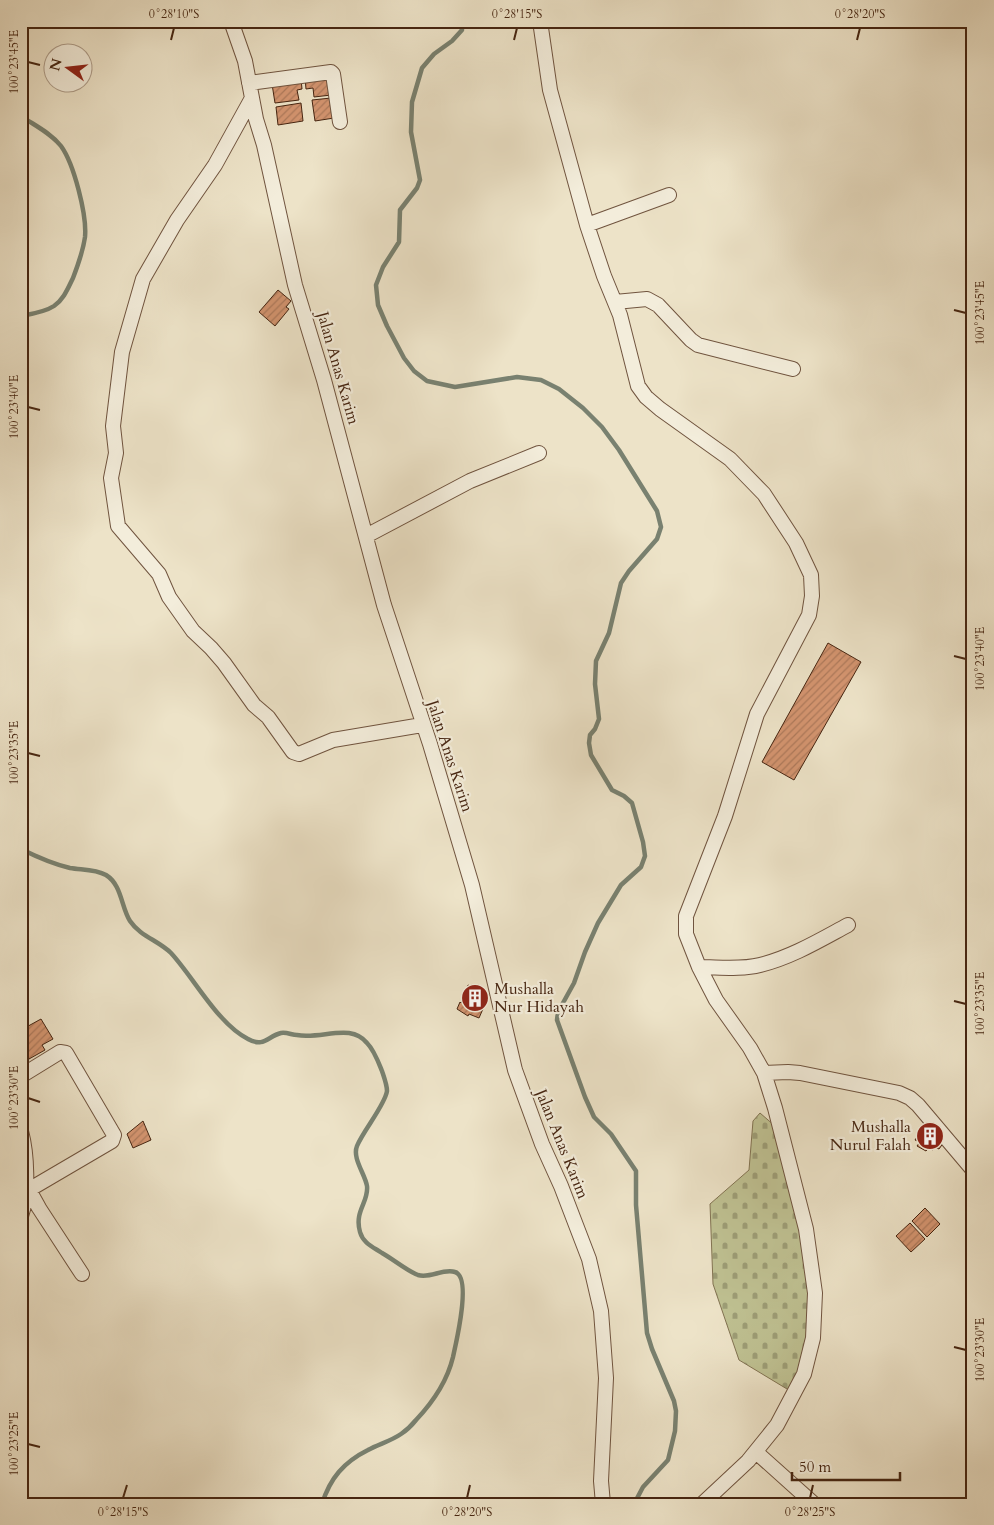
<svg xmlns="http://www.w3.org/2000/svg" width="994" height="1525" font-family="Cardo,serif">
<defs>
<pattern id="cemetery-stones" width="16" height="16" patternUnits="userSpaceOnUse" patternTransform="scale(1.25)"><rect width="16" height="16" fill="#bfc192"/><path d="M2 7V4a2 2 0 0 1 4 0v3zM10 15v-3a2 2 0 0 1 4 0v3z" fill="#9d9d76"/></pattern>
<pattern id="building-hatch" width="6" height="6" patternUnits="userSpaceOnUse" patternTransform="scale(1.25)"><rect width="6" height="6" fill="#d3946f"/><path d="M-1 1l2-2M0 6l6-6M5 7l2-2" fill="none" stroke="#ad795a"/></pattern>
</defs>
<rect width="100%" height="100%" fill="#ede3c8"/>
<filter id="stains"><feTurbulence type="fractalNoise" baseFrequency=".004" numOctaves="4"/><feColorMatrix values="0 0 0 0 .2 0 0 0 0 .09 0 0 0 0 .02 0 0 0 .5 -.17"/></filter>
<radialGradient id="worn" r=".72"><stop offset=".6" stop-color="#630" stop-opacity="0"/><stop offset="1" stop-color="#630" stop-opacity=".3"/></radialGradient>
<!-- cemetery -->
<path fill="url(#cemetery-stones)" stroke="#827352" d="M760,1113L783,1133L817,1274L814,1337L792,1392L739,1360L713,1284L710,1204L749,1170L753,1121Z"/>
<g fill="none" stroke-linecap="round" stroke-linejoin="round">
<!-- stream -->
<path stroke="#798170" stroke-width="4.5" d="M461,21L462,30L452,41L434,54L422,68L412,102L411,132L420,180L417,188L400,210L399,242L383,267L376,285L378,305L387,326L404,358L414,371L427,381L455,387L517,377L541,380L559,389L583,408L602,427L619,450L657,511L661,527L657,539L629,571L621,583L609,633L596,661L595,684L599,719L595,729L590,735L589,743L591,755L612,790L624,796L632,803L643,842L645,856L641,867L621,885L598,923L585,952L574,983L558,1012L557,1020L585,1097L594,1117L611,1134L636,1171V1205L647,1333L652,1349L674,1401L676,1411L675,1431L668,1460L643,1487L634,1504
M21,116C34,125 51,133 61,146C74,164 87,215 85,237C83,251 78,265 73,278C68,288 64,299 54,306C45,312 32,314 21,316
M21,849C37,857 53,864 70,868C82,870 95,869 106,875C122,885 121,907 130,921C140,936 159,941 171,953C194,978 218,1024 248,1039C264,1048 268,1036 281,1033C287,1032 292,1035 297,1035C315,1038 333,1031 349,1033C356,1034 363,1038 367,1043C374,1050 378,1061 382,1071C384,1077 387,1085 387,1091C385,1105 363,1131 357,1146C352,1158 365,1174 367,1186C369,1202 354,1211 360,1232C363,1243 373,1247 382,1253C393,1259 407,1271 418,1275C430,1279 443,1268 455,1272C472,1277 456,1343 453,1357C447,1382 434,1401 416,1420C412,1425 407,1430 401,1434C391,1441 379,1444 368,1450C344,1462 330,1478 322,1504"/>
</g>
<!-- building -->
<path fill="url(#building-hatch)" stroke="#462511" d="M337,74L340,94L314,97L313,88L306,89L305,78Z
M301,79L302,89L297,90L299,100L275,103L272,84Z
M331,98L334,118L315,121L312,100Z
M301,103L303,121L278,125L276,107Z
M278,290L291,301L286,307L289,309L275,326L259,312Z
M828,643L861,662L794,780L762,762Z
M468,985L489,995L479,1018L469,1014L468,1016L457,1009L460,1002L461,1003Z
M41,1019L53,1039L42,1045L45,1050L29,1059L28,1056L21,1060V1030Z
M143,1121L151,1140L133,1148L127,1134Z
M927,1122L944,1142L939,1149L935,1147L933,1150L929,1148L926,1151L917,1146L920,1142L915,1140Z
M925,1208L940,1224L927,1237L912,1221Z
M910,1223L925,1239L911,1252L896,1236Z"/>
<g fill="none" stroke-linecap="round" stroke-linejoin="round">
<!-- minor casing -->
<g stroke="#70543f" stroke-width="16">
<path id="minor" d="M231,21L245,61L256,119L264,145L295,285L324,380L384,605L430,744L472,885L515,1070L542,1144L561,1186L589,1259L601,1311L606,1378L601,1481L603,1504
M540,21L550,90L587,225L604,276L620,315L638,386L646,397L660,409L730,459L764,494L796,543L811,575L812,596L809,615L757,714L725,816L686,916V934L699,967L716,1000L750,1048L764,1073L775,1108L806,1229L815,1293L813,1338L804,1374L777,1425L748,1461L702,1504
M249,83L331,72L333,74L340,122
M252,98L215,165L177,220L143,279L122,352L113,426L116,453L111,478L118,526L159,574L169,597L193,631L211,648L224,663L254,705L268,717L293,752L299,754L333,740L422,725
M587,225L669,195
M615,302L647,299L658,305L691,340L698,345L793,369
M366,536L470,481L539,453
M699,967C718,967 741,970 760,965C792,957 820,940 848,925
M764,1073L788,1072L800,1073L899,1093L910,1098L918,1105L973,1170
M21,1076L60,1052L66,1053L114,1135L112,1141L25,1192
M21,1131C27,1153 29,1194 21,1216
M29,1190L39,1208L82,1274
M756,1452L814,1504"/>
</g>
<!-- minor -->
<use href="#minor" stroke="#f3eddb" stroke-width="14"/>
</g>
<!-- ticks -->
<path fill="none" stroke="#462511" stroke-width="2" d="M171,40L174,28M514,40L517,28M857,40L860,28M28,62L40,65M954,310L966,313M28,407L40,410M954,656L966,659M28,753L40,756M954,1001L966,1004M28,1098L40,1102M954,1347L966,1350M28,1444L40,1447M123,1498L127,1485M467,1498L470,1485M810,1498L813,1485"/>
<!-- icons -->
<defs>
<g id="building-disc" transform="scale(1.4375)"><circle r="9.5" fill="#8f2418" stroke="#f3eddb"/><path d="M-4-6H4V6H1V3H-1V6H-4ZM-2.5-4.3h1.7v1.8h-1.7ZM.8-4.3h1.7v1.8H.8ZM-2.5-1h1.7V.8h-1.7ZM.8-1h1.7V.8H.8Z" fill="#fff"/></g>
</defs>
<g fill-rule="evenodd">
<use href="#building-disc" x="475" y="998"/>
<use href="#building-disc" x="930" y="1136"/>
</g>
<g text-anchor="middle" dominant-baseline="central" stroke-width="4.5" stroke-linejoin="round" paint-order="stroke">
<!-- street labels -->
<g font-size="16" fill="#462511" stroke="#f3eddb">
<text transform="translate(338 368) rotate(74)">Jalan Anas Karim</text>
<text transform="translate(450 756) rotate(72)">Jalan Anas Karim</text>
<text transform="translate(562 1144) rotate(68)">Jalan Anas Karim</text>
</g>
<!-- poi labels -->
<g font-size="16" fill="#462511" stroke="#f3eddb" text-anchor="start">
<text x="494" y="989">Mushalla<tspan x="494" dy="18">Nur Hidayah</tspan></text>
<text x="911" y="1127" text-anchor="end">Mushalla<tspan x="911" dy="18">Nurul Falah</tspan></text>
</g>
</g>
<!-- margin -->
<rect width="994" height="1525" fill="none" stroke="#ede3c8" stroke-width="55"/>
<!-- north arrow -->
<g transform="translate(68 68) rotate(285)"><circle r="24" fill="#f3eddb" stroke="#ae9d8a"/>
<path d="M0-4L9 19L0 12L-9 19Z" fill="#8f2418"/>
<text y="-8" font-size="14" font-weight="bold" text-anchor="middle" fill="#462511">N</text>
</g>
<!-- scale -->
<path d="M792 1472v8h108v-8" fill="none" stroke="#462511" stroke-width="2.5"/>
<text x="799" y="1472" font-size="15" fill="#462511" stroke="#f3eddb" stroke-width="4" paint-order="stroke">50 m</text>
<rect x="28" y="28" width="938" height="1470" fill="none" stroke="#462511" stroke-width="2"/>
<g font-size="12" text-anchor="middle" fill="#462511">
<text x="174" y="18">0°28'10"S</text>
<text x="517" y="18">0°28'15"S</text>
<text x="860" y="18">0°28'20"S</text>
<text transform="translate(14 62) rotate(-90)" y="4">100°23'45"E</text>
<text transform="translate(980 313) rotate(-90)" y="4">100°23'45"E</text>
<text transform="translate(14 407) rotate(-90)" y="4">100°23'40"E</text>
<text transform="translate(980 659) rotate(-90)" y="4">100°23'40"E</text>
<text transform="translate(14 753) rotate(-90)" y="4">100°23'35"E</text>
<text transform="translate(980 1004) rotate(-90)" y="4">100°23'35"E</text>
<text transform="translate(14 1098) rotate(-90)" y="4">100°23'30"E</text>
<text transform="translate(980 1350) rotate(-90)" y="4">100°23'30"E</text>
<text transform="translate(14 1444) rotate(-90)" y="4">100°23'25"E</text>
<text x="123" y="1516">0°28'15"S</text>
<text x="467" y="1516">0°28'20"S</text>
<text x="810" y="1516">0°28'25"S</text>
</g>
<rect width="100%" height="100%" filter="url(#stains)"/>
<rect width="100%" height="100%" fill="url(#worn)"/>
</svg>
